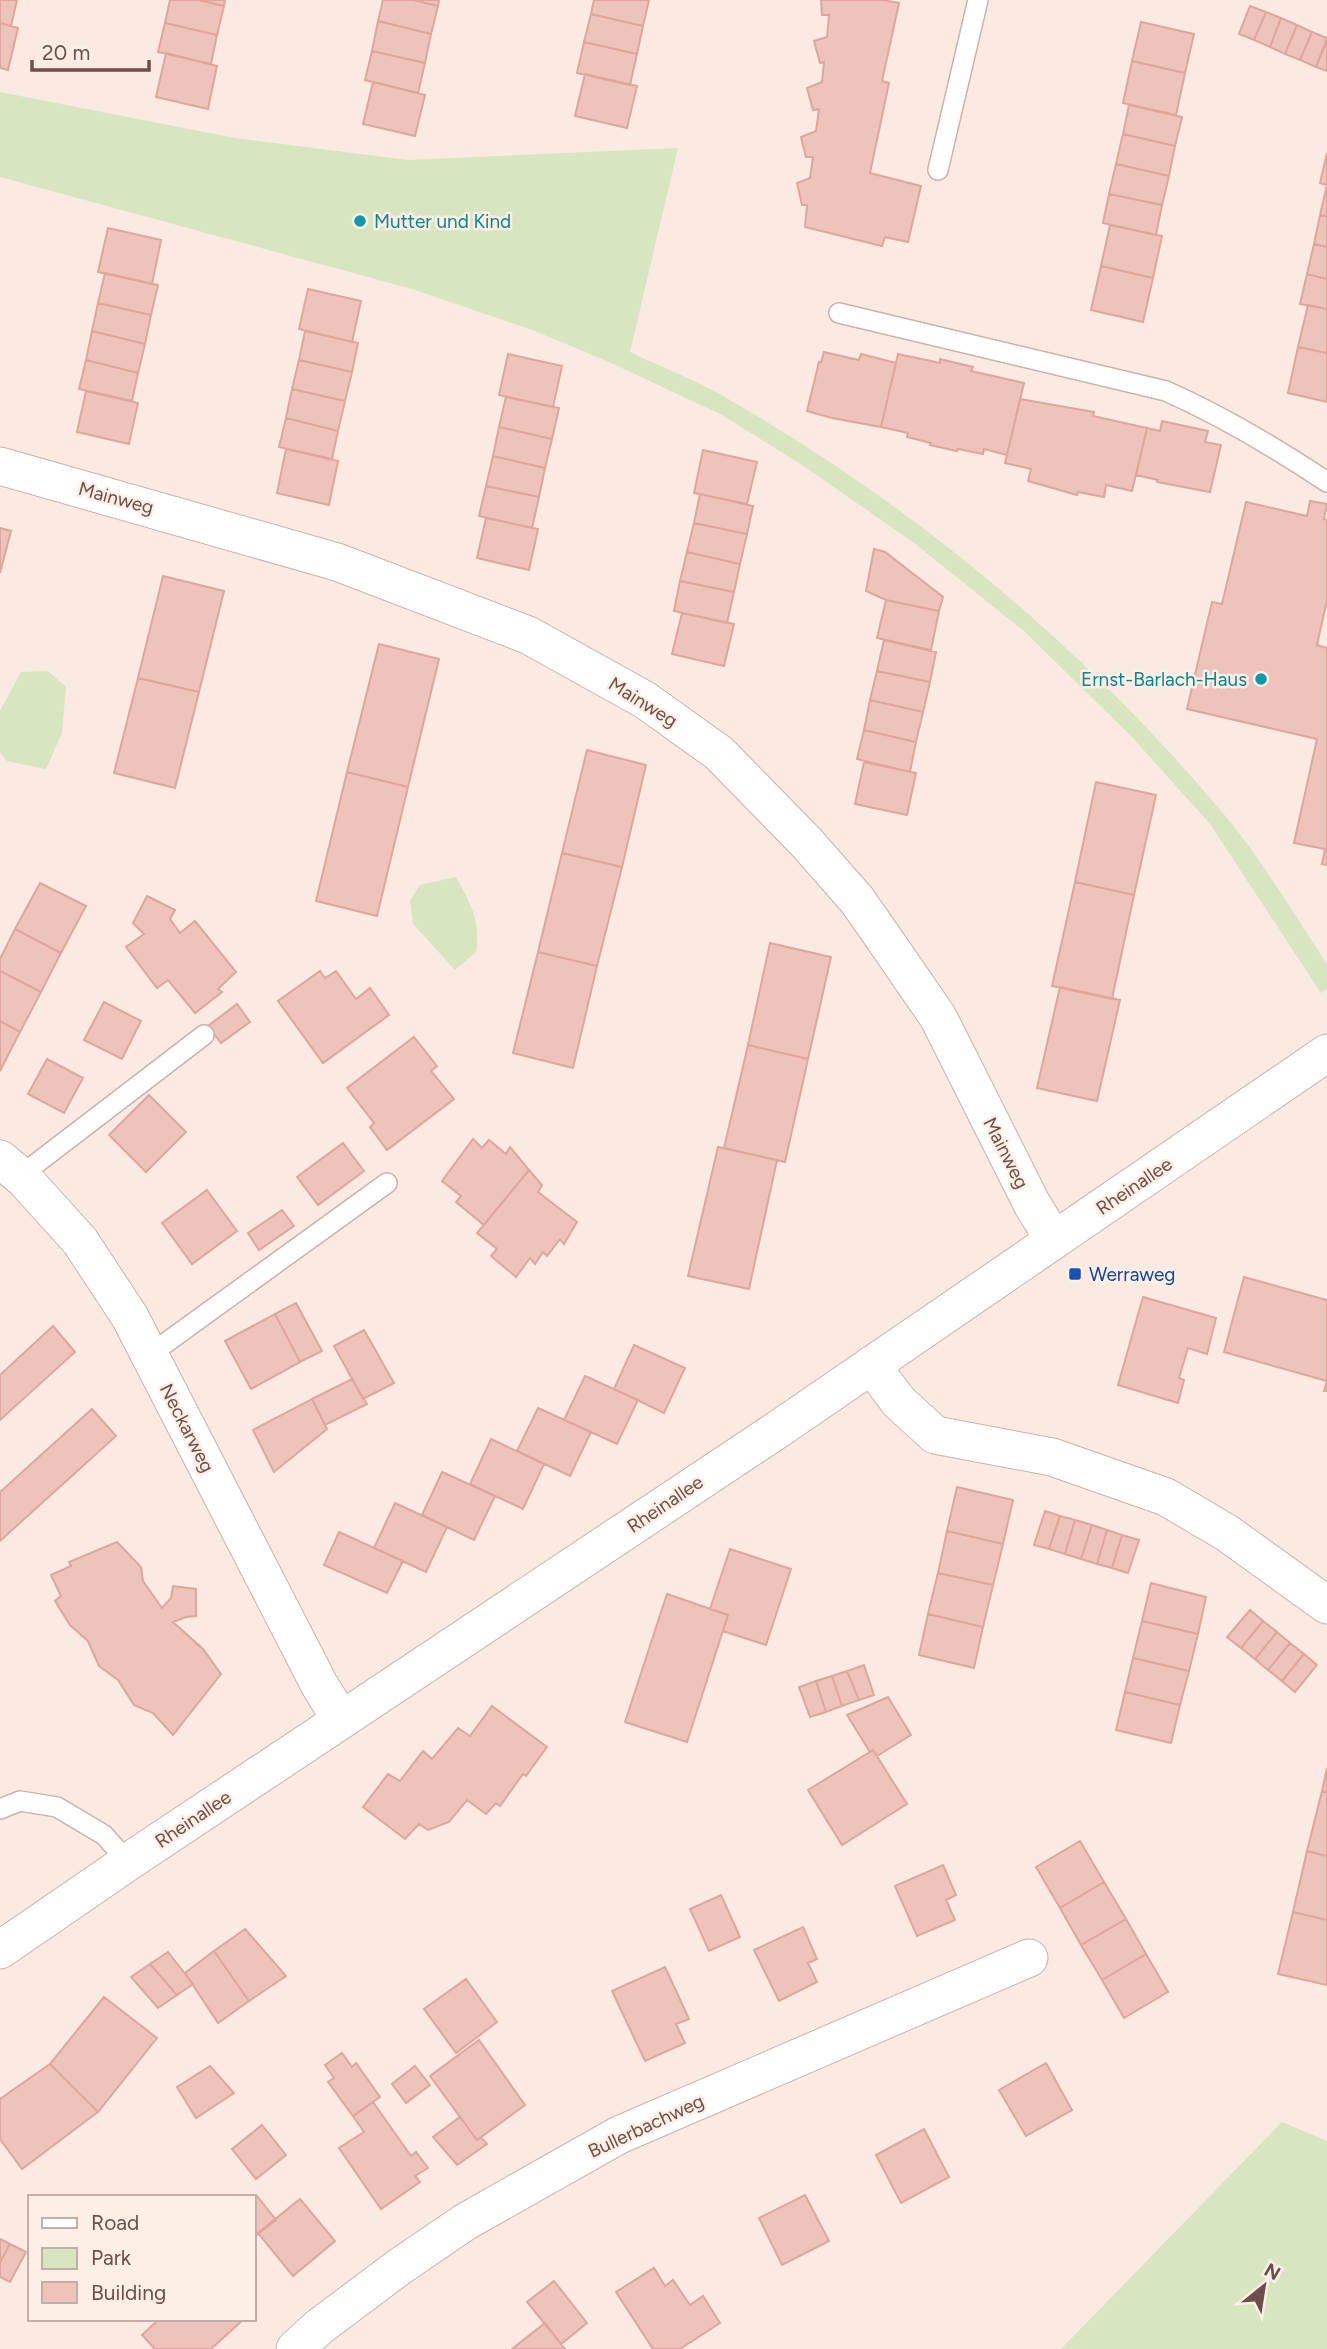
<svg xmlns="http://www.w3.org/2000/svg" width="1327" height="2349" font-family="Figtree,sans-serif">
<rect width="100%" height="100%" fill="#faeae1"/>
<!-- green -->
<path fill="#d8e5c1" d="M0,92L235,138L408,160L678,148L630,352C663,368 699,381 730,400C917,508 1083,647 1222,812C1261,858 1293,913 1327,964V989L1321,993L1210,824L1132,737L1025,632L914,543L802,465L722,415L609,362L535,331L412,289L0,177Z
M48,671L66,687L62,733L46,769L7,761L0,752V711L21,672Z
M456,877C471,905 481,920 476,952L455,970L413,924L410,901L420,885Z
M1282,2122L1327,2141V2349H1061Z"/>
<!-- building -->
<path fill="#edc3bb" stroke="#dea69d" stroke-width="2" d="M0,0H17L11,26L0,23Z
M170,0H198L224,6L217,35L165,23Z
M198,0H225L224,6Z
M383,0H413L438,6L431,34L378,21Z
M413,0H439L438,6Z
M594,0H649L643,26L591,14Z
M821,0H884L899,3L882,81L889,83L870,173L921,186L908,242L885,237L882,246L805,227L807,205H802L797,183L810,178L813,157H806L801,137L816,131L819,109L813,110L807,88L822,82L824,62L820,63L814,41L827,37L829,15H822Z
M1250,6L1266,12L1254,40L1239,34Z
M1266,12L1281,18L1270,47L1254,40Z
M591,14L643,26L637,54L584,42Z
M1281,18L1297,25L1285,54L1270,47Z
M378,21L431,34L425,63L372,51Z
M1141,22L1194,34L1185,73L1132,61Z
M0,23L18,28L8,70L0,68Z
M165,23L217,35L211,64L158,52Z
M1297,25L1312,32L1300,60L1285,54Z
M1312,32L1327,38L1316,67L1300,60Z
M1327,40V71L1316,67Z
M584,42L637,54L630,85L577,73Z
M372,51L425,63L418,93L365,80Z
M166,53L217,66L208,109L156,97Z
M1132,61L1185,73L1176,115L1123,103Z
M585,74L637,86L627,128L575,116Z
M373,82L425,95L415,136L363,124Z
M1129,105L1182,117L1175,146L1123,134Z
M1123,134L1175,146L1169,176L1116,164Z
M1327,153V185L1320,183Z
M1116,164L1169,176L1162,205L1109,194Z
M1327,185V216L1320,215Z
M1109,194L1162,205L1156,235L1103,223Z
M1320,215L1327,216V247L1314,244Z
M1110,225L1162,236L1153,278L1101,266Z
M108,228L161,240L152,284L98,272Z
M1314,244L1327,247V279L1307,274Z
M1101,266L1153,278L1143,322L1091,310Z
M105,273L158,285L151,315L98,303Z
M1307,274L1327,279V309L1300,304Z
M308,289L361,301L352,342L299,329Z
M98,303L151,315L145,344L92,331Z
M1308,305L1327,309V353L1298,347Z
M92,331L145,344L138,373L86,360Z
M305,331L358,343L352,372L299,360Z
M1298,347L1327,353V402L1288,393Z
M824,352L859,360L861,354L896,363L881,427L832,418L807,411L819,362H821Z
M508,354L562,366L553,407L499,395Z
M898,354L940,363V359L973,367L971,371L1024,383L1007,455L984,449L983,454L958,449L957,451L930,445L931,443L907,437L908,433L881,427Z
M86,360L138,373L132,401L79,389Z
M299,360L352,372L345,401L292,389Z
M292,389L345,401L338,431L286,418Z
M86,391L138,403L129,444L77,432Z
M506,397L559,408L552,439L499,427Z
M1020,399L1094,412L1093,416L1147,428L1132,491L1106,485L1104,497L1078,492L1077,495L1028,481L1031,469L1005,463Z
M286,418L338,431L332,459L279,447Z
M1162,421L1208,431L1205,442L1221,445L1210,492L1157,482L1158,480L1136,475L1147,428L1160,431Z
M499,427L552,439L545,468L493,456Z
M286,449L338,461L329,505L277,493Z
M703,450L757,462L747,504L694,493Z
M493,456L545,468L539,497L486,486Z
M486,486L539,497L532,528L479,516Z
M700,494L753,506L747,534L694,523Z
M1310,501L1327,504L1324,519L1327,520V600L1317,645L1327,648V865L1322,864L1325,849L1294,843L1317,739L1187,709L1212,602L1222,604L1246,502L1307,516Z
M486,518L538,529L529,570L477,558Z
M694,523L747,534L740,564L687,552Z
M0,528L11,531L0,573Z
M874,549L885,552L943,597L939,611L886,600L866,591Z
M687,552L740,564L734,592L680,581Z
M163,576L224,591L199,692L138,678Z
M680,581L734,592L727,623L674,611Z
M886,600L939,611L931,650L877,638Z
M682,613L734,624L724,666L672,654Z
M884,640L936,652L930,682L877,671Z
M379,644L439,659L408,787L347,772Z
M877,671L930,682L923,712L870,700Z
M138,678L199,692L175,788L114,773Z
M870,700L923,712L916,742L864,730Z
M864,730L916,742L910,772L857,759Z
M587,750L646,765L622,867L562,853Z
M864,762L916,773L907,815L855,804Z
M347,772L408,787L377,916L316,901Z
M1096,782L1156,795L1134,895L1075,882Z
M562,853L622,867L597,966L538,952Z
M1075,882L1134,895L1112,999L1052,986Z
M40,883L86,906L61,953L15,929Z
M147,896L175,910L170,919L180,933L195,921L236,972L218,989L222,992L195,1013L168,980L157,988L126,947L144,934L133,923Z
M15,929L61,953L41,992L0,971V959Z
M770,943L831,957L808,1059L748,1045Z
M538,952L597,966L573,1068L513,1053Z
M0,971L41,992L20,1032L0,1021Z
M320,971L325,978L336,971L356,999L370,988L389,1015L323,1063L278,1001Z
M1060,987L1120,1000L1097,1101L1037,1088Z
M104,1002L141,1021L122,1059L84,1040Z
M237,1004L250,1022L221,1043L208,1026Z
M0,1021L20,1032L0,1071Z
M414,1037L437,1066L431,1071L454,1099L387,1150L370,1127L374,1123L347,1088Z
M748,1045L808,1059L785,1162L724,1148Z
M47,1059L83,1078L64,1113L28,1094Z
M149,1095L186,1132L146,1172L109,1135Z
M473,1139L482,1148L489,1140L506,1154L510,1147L529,1170L484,1225L456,1202L461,1196L442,1181Z
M343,1143L364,1171L318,1205L297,1177Z
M718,1147L777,1160L749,1289L688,1276Z
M529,1170L542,1185L538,1192L577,1222L564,1244L560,1239L547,1256L543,1252L535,1264L530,1258L516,1277L491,1256L497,1249L477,1233Z
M207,1190L237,1231L192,1264L162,1223Z
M282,1210L294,1226L259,1250L248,1233Z
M1244,1277L1327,1300V1391H1324L1327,1381L1224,1352Z
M1143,1297L1216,1318L1207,1354L1188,1348L1179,1378L1184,1380L1178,1403L1118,1385Z
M296,1303L322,1351L300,1362L275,1314Z
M275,1314L300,1362L251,1389L225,1341Z
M53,1326L75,1352L0,1420V1375Z
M364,1330L394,1383L363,1399L334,1346Z
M634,1345L685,1368L664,1413L614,1389Z
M585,1376L638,1400L617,1444L564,1420Z
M352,1379L367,1404L325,1425L312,1399Z
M312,1399L327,1429L274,1472L253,1430Z
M538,1408L591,1432L570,1476L517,1451Z
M92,1409L116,1436L0,1541V1492Z
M491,1439L544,1464L523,1509L470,1484Z
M442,1472L495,1496L474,1540L422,1515Z
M957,1487L1013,1500L1003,1544L947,1531Z
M395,1503L447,1527L426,1572L374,1548Z
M1045,1511L1060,1516L1049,1549L1034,1545Z
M1060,1516L1075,1520L1065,1554L1049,1549Z
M1075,1520L1092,1525L1081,1559L1065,1554Z
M1092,1525L1107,1530L1097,1564L1081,1559Z
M1107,1530L1122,1535L1112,1568L1097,1564Z
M947,1531L1003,1544L993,1585L938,1573Z
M339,1532L403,1561L387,1593L324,1565Z
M1122,1535L1139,1540L1128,1573L1112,1568Z
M117,1542L141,1567L143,1581L162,1608L171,1598L173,1586L196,1589V1616L186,1617L173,1622L203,1649L221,1674L173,1735L153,1713L134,1705L118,1680L99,1666L88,1641L70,1625L55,1601L61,1596L51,1575L71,1566L69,1562Z
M730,1549L791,1569L766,1645L723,1631L728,1615L710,1609Z
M938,1573L993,1585L983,1627L928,1614Z
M1151,1583L1206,1597L1198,1634L1142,1621Z
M667,1594L728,1615L687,1742L625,1722Z
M1250,1610L1263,1621L1241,1648L1227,1637Z
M928,1614L983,1627L974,1668L919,1655Z
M1142,1621L1198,1634L1189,1671L1133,1658Z
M1263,1621L1277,1632L1255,1659L1241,1648Z
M1277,1632L1290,1643L1268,1670L1255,1659Z
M1290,1643L1304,1654L1282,1681L1268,1670Z
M1304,1654L1317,1665L1295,1692L1282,1681Z
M1133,1658L1189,1671L1180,1705L1125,1692Z
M864,1665L874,1695L859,1700L847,1671Z
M847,1671L859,1700L842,1706L832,1676Z
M832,1676L842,1706L826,1712L816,1681Z
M816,1681L826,1712L810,1717L799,1687Z
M1125,1692L1180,1705L1171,1743L1116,1730Z
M888,1697L911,1735L877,1756L873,1750L870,1752L847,1715Z
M492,1706L547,1747L526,1776L523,1774L500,1806L496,1803L486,1814L467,1800L449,1822L428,1830L419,1824L405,1839L363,1807L388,1774L400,1781L423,1751L432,1759L458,1728L470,1736Z
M873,1750L907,1804L842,1845L808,1790Z
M1327,1768V1792L1322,1791Z
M1322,1791L1327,1792V1856L1307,1851Z
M1080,1841L1104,1882L1060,1908L1036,1867Z
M1307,1851L1327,1856V1920L1293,1912Z
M943,1865L956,1895L946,1900L955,1920L917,1936L895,1886Z
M1104,1882L1126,1919L1081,1945L1060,1908Z
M721,1895L740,1937L709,1951L690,1909Z
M1293,1912L1327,1920V1985L1278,1974Z
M1126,1919L1146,1954L1102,1980L1081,1945Z
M803,1927L817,1959L808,1963L817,1982L779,2001L754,1950Z
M245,1929L286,1976L249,2001L214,1951Z
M214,1951L249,2001L218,2023L185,1973Z
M168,1952L193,1984L177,1995L150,1964Z
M1146,1954L1168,1992L1124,2018L1102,1980Z
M150,1964L177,1995L158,2008L131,1977Z
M665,1967L689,2019L676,2024L685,2043L645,2061L612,1991Z
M466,1979L497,2022L456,2053L424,2009Z
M104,1997L157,2038L98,2112L50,2064Z
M479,2040L525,2105L477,2140L430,2076Z
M342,2053L352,2067L356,2063L380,2097L353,2116L328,2082L334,2078L325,2065Z
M1046,2063L1072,2110L1026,2136L999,2090Z
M50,2064L98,2112L22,2169L0,2139V2099Z
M210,2066L234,2093L196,2118L177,2087Z
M415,2066L430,2085L406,2103L392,2084Z
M373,2102L411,2156L416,2152L428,2168L415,2176L420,2182L381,2209L339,2148L364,2132L353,2116Z
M460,2117L477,2140L481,2137L487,2144L457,2165L433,2137Z
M262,2125L286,2155L256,2179L232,2149Z
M924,2129L949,2177L901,2203L876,2155Z
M805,2195L829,2241L782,2265L759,2218Z
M257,2196L276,2220L254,2237V2199Z
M300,2199L335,2241L293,2276L258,2233Z
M0,2239L10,2244L0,2262Z
M10,2244L26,2252L10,2282L0,2277V2262Z
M654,2268L665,2286L673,2280L690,2305L703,2296L720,2323L680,2349H653L616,2292Z
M554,2281L587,2323L561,2344L527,2302Z
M159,2319H244L211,2349H155L142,2335Z
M545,2323L565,2349H512Z"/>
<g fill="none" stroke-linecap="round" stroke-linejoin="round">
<!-- lane casing -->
<g stroke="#cbb2ac" stroke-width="22">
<path id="lane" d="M938,170L978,0
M839,313L1166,391C1222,416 1276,448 1327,482
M20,1176L204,1035
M149,1355L387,1183
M0,1809L20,1801L57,1807L104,1835L128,1862"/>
</g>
<!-- street casing -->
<g stroke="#cbb2ac" stroke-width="39">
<path id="street" d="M0,466L337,562L528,635L645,700L719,753L806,842L857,900L878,930L938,1017L1032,1204L1054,1240
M0,1159L24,1179L80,1241L130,1317L319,1684L341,1720
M871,1365L899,1402L935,1435L1052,1457L1166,1497L1227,1533L1327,1605
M0,1950L128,1862L780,1428L1327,1053
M295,2349L319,2327L399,2267L465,2222L619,2135L1029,1958"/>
</g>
<!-- lane -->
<use href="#lane" stroke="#fff" stroke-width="19"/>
<!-- street -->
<use href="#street" stroke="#fff" stroke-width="37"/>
</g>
<!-- markers -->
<g fill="#0f9aa8" stroke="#fdefe6" stroke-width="2.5">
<circle cx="360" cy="221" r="7"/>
<circle cx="1261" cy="679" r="7"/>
</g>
<rect fill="#1a4fb4" stroke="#fdefe6" stroke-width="2.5" x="1068" y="1267" width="14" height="14" rx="3.5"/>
<g text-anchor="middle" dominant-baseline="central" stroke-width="5" stroke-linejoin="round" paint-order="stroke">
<!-- culture labels -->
<g font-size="19" fill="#0d838f" stroke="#fdefe6" text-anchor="start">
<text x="374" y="221">Mutter und Kind</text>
<text x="1247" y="679" text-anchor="end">Ernst-Barlach-Haus</text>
</g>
<!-- street labels -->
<g font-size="19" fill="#6e4e4a" stroke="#fdefe6">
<text transform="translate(116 498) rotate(15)">Mainweg</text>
<text transform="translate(643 702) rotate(32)">Mainweg</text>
<text transform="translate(1006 1153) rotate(63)">Mainweg</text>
<text transform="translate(1134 1186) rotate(-34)">Rheinallee</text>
<text transform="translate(187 1428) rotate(63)">Neckarweg</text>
<text transform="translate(665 1504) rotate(-34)">Rheinallee</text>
<text transform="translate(193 1819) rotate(-34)">Rheinallee</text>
<text transform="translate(646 2126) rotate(-25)">Bullerbachweg</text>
</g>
<!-- transit labels -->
<g font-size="19" fill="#164399" stroke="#fdefe6" text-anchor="start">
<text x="1089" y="1274">Werraweg</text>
</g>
</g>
<!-- legend -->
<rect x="28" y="2195" width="228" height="126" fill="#fdefe6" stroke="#c4afa8" stroke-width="2"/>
<rect x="42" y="2218" width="35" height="10" fill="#ffffff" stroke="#c4afa8" stroke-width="2"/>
<text x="91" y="2230" font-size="21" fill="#6e4e4a">Road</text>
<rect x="42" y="2248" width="35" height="21" fill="#d8e5c1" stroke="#c4afa8" stroke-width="2"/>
<text x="91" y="2265" font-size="21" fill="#6e4e4a">Park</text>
<rect x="42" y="2282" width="35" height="21" fill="#edc3bb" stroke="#c4afa8" stroke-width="2"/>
<text x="91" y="2300" font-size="21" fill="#6e4e4a">Building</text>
<!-- north arrow -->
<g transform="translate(1264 2286) rotate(30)" stroke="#fdefe6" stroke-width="5" paint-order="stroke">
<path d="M0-5L12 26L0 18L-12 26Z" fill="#6e4e4a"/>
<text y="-10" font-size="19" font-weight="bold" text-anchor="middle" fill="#6e4e4a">N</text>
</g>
<!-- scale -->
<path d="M32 60v10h117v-10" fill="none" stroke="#6e4e4a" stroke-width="3.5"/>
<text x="42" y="60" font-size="21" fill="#6e4e4a" stroke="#fdefe6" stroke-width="5" paint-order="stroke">20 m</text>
</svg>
